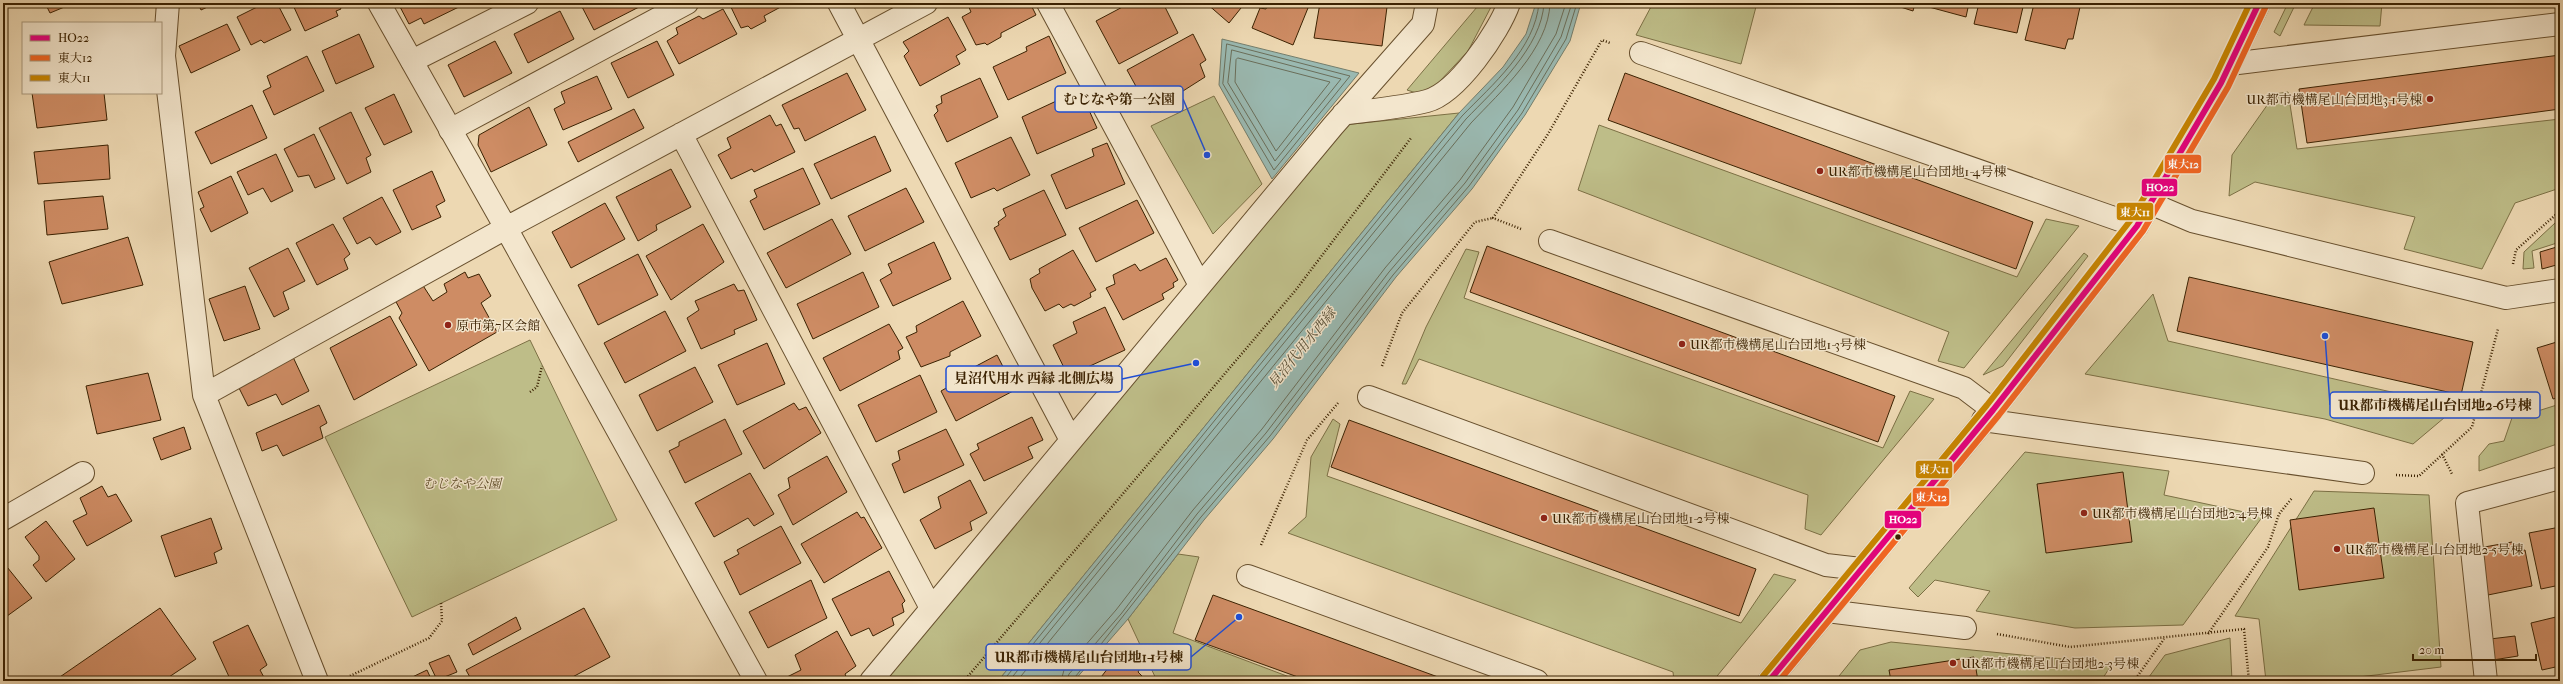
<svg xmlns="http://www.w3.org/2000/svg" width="2563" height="684" font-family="'IM FELL French Canon','Noto Serif JP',serif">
<rect width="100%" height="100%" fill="#edd8b2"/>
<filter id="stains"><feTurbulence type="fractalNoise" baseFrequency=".005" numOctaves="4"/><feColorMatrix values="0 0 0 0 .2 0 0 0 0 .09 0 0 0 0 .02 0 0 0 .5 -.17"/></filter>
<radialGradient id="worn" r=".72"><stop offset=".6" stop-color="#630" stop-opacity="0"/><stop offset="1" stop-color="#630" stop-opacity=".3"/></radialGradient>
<!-- green -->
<path fill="#bebd88" stroke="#7c7045" d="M1653,3H1757L1741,64L1636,35Z
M2288,3H2296L2280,36L2274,32Z
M2315,3H2382L2380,26L2304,25Z
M1477,7H1491L1468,51L1426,96L1407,90Z
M2288,92L2297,149L2560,119V188L2515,203L2482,269L2404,249L2415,217L2255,182L2229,196L2232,155L2275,94Z
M1214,96L1262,184L1213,234L1151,126Z
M1459,113L998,681H871L1333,126Z
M1599,125L2017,277L2046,219L2079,226L1964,368L1938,361L1949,332L1578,190Z
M2560,221V242L2532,251L2534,268L2523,269L2524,252L2555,223Z
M1466,249L1479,252L1464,298L1883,448L1910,391L1934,399L1821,535L1805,529L1808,495L1419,359L1406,384H1402L1426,327Z
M2084,253L2088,256L2003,366L1983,375Z
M2153,294L2168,341L2457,407L2413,444L2325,419L2085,374Z
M530,340L617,520L412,617L325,437Z
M2560,404V443L2479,471V456L2489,444L2504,441L2514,412L2541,410Z
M1333,419L1340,424L1327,476L1741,623L1774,574L1796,580L1713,681H1674L1673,672L1288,533L1306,517L1311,457Z
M2025,452L2169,471L2164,495L2263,516L2183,625L2075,628L1976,611L1990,591L1935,580L1918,597L1909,588Z
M2314,491L2429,495L2441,667L2326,681H2266L2259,619L2235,616Z
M1178,554L1199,557L1173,633L1300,681H1157L1128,619Z
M2230,638L2232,681H2146L2165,655Z
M1891,642L2112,664L2101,681H1835L1860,650Z"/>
<!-- water -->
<path fill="#9ab9b1" stroke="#747d6b" d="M1536,3H1581L1570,41L1525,115L1472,189L1396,277L1273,439L1204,520L1128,619L1074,681H998L1459,113L1503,67L1526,34Z
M1222,39L1359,73L1272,179L1219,85Z"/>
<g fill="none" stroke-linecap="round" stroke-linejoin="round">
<!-- shore -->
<path stroke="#6a6e5a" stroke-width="1" d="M1227,44L1350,76L1274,170L1223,84Z
M1232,50L1341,79L1275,161L1228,83Z
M1238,58L1330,82L1276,151L1235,82L1236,60Z
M1003,681L1462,116C1492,85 1535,49 1539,3
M1009,681L1466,119C1495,89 1542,47 1544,3
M1017,681L1471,123C1500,92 1549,49 1550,3
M1061,681L1064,670L1116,610L1193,510L1262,429L1385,268L1460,180L1513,107L1556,34L1566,3
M1067,681L1069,674L1121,614L1197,514L1266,433L1389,272L1465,183L1518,110L1561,37L1572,3
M1072,681L1201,517L1270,436L1393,275L1469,186L1522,113L1566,39L1577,3"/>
</g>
<!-- building -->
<path fill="#ce8c64" stroke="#3b2202" d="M45,3H74L50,13Z
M198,3H216L201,10Z
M265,3H277L291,30L264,43L261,40L251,45L237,17Z
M292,3H338L341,9L336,11L338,16L305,31Z
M398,3H467L424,24L421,18L409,24Z
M580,3H637L639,7L594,30Z
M729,3H788L764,16L766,21L751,29L748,26L741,28Z
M973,3H1030L1036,15L1001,33V37L987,45L985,43L976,45L962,17L971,12L968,5Z
M1130,3H1163L1178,33L1119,64L1096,21Z
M1206,3H1245L1229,23Z
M1268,3H1310L1293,45L1252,28L1260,8L1266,9Z
M1320,3H1356L1387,7L1382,46L1314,38Z
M1888,3H1915L1913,11Z
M1930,3H1969L1966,17L1929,7Z
M1979,3H2014L2023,7L2017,33L1974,24Z
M2057,3L2080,7L2073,39H2068L2065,49L2025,40L2034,4L2054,7Z
M723,9L737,34L679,64L667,41L678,34L676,28L699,16L703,19Z
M560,11L574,39L528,63L514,34Z
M948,17L966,50L956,56L960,64L920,86L904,56L909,51L903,42Z
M227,24L240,50L191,73L179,46Z
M359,34L374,67L336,84L322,51Z
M1193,34L1206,60L1200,64L1205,77L1150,112L1127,70Z
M1049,36L1066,73L1008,100L993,67L1027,51L1026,47Z
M495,41L512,73L464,97L448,65Z
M657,41L674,75L628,98L611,63Z
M2560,55V109L2307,143L2299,89Z
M307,56L324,91L274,115L263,91L271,87L267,76Z
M847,73L866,110L805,141L799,128L794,129L782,105Z
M1625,73L2033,222L2016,269L1608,120Z
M597,76L612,109L563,130L554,109L565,103L561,92Z
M980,78L998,117L947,142L934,115L938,111L936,106L942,103L941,96Z
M1080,90L1097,128L1037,154L1022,117Z
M32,93H104L107,120L37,128Z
M394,94L412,132L384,145L365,108Z
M252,105L267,138L211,164L195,132Z
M529,107L547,145L491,172L478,145L479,135Z
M634,109L644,128L578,162L568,142Z
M351,112L371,155L366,158L371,172L347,184L319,128Z
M770,115L776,126L781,124L795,152L754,172L752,169L731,179L718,155L731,148L727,138Z
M314,134L335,179L315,188L309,175L298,177L284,149Z
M875,136L891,171L831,199L814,164Z
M1011,137L1030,175L997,191L994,188L971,198L955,163Z
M1107,143L1125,184L1066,209L1051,175L1094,156L1092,149Z
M108,145L110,179L38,184L34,152Z
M276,154L293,191L271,202L263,188L248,195L237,172Z
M803,168L820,204L764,230L750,201L757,197L754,190Z
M671,169L691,207L656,225L657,230L638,241L616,197Z
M432,171L445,201L436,206L441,217L412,230L393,190Z
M231,176L248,213L211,232L200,209L204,207L198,192Z
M906,188L924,222L865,251L848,216Z
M1044,190L1066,235L1010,260L994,228L999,225L998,222L1006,216L1003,209Z
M103,196L108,229L47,235L44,201Z
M382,197L401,232L376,245L370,237L357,244L343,218Z
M1137,200L1154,233L1096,262L1079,228Z
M605,203L625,239L571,268L552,232Z
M832,219L851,254L786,288L767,253Z
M333,224L350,254L344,259L348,269L317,285L296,243Z
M703,224L724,262L671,300L646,256Z
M128,237L143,285L62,304L49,262Z
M934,242L951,279L893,306L880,280L892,273L888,264Z
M1487,246L1895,396L1878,442L1470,292Z
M2560,246V264L2542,269L2540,252Z
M288,248L305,281L283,292L289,309L274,317L249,268Z
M1073,250L1096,290L1090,293L1091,297L1074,306L1071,304L1063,308L1059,304L1045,311L1032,288L1030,279L1040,273L1039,269Z
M638,254L658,295L598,325L578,285Z
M1166,258L1178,280L1173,283L1174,287L1162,294L1164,299L1123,320L1106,288L1115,284L1113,275L1135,264L1140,271Z
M465,272L468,278L479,274L491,296L481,303L497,332L429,371L399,318L402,313L395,300L422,284L433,301L447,292L444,284Z
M863,272L879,307L813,339L797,304Z
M2189,277L2473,342L2461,395L2177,331Z
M734,284L738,291L744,290L757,320L734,330L735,334L701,349L687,318L699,310L695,301Z
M245,286L260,329L224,341L209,299Z
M963,301L981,336L950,352V356L921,367L906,337L917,332L916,326Z
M1105,307L1125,350L1068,376L1053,345L1077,333L1073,322Z
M665,311L686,351L625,383L604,343Z
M390,316L417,365L354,400L330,348Z
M889,324L903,348L898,351L900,359L840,391L823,358Z
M2560,341V397L2553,399L2537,348Z
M767,343L785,384L737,405L718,365Z
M997,355L1015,390L956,421L941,391L948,387L946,382Z
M293,357L309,391L282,405L276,394L248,406L237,384Z
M695,367L713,402L657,431L639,395Z
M148,373L161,420L97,434L86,386Z
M920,375L937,412L876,442L858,405Z
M794,403L799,410L806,407L821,433L764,469L743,431Z
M319,405L327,423L320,427L323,438L283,456L277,445L262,451L256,433Z
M1032,417L1043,440L1028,447L1033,458L984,481L970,454L979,449L977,444Z
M725,419L742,454L685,483L669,451L679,446V442Z
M1349,420L1756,569L1739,616L1331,467Z
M184,427L191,449L161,460L153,438Z
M946,429L964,465L904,493L892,464L900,460L898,451Z
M827,456L847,492L793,525L778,495L790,488L788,478Z
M2123,472L2132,542L2046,553L2037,484Z
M750,473L774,514L754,526L748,518L714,537L695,503Z
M970,480L987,513L970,522L972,530L935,549L920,520L941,508L938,497Z
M102,486L108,497L116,494L132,521L87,546L73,521L87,514L80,498Z
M2374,508L2384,578L2299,590L2290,520Z
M857,512L861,518L864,517L882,548L824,583L801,544Z
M211,518L222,549L214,553L217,563L175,577L161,536Z
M46,521L75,559L46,582L33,565L39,560V556L25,537Z
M781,526L801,563L740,595L724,562L739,554L737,550Z
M2560,527V585L2541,589L2529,533Z
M2512,542L2515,552L2525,550L2532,586L2488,595L2479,548Z
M3,562L32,598L3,619Z
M889,571L905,601L902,604L904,612L892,618L894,625L873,636L869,628L851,636L832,599Z
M811,580L827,618L768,648L749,612Z
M1213,595L1449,681H1309L1195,640Z
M160,608L196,659L163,681H54Z
M584,608L610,657L565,681H472L466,670Z
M2560,616V666L2542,670L2531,623Z
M516,617L521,629L473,655L468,644Z
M248,625L267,665L260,670L266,681H231L213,642Z
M837,631L856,666L845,674L847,679L843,681H784L783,679L801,670L795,655Z
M2515,636L2518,656L2493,660L2490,639Z
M1122,650L1142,665L1138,672L1145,679L1144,681H1098Z
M449,655L457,672L437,680L429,663Z
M1974,657L1978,681H1891L1889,670Z
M427,670L432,681H404Z"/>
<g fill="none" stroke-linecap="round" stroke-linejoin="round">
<!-- service casing -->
<g stroke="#68502e" stroke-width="24">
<path id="service" d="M1641,53L2137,226
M412,61L527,3
M2230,64L2560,24
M450,130L687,3
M1550,241L1964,388L1993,410
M1369,397L1826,565L1861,569
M1983,420L2363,473
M1248,576L1537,681
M1827,611L1965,628"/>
</g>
<!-- minor casing -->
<g stroke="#68502e" stroke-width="24">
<path id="minor" d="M168,3L164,56L204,395L317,681
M379,3L506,228L756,681
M839,3L1071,440
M1048,3L1200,285
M1343,114C1370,110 1400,108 1427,101C1457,93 1499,32 1509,3
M681,134L931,608
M2152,204L2192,221L2506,298L2560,290
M204,395L506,228L926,3
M3,519L83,473
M871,681L1333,126L1423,24L1427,3
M2486,681L2467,503L2560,478"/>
</g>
<!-- tertiary casing -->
<g stroke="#68502e" stroke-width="24">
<path id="tertiary" d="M1769,681L1993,410L2137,226L2221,83L2259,3"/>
</g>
<!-- path -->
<path stroke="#3b2202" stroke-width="2.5" stroke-dasharray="1 2" stroke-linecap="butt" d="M1521,229L1493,218L1548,134L1602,40L1610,43
M2513,264L2516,250L2560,211
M1382,366L1402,313L1475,222L1493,218
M530,392L537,387L542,366
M2442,454L2452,474
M2396,475L2419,476L2472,427L2498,329
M1261,545L1307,440L1338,403
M1997,634L2070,647L2244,629L2249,681
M2208,634L2268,547L2279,514L2292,498
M350,676L429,638L442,621L441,603
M964,681L1295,291L1411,138
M2134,681L2164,639"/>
<!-- service -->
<use href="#service" stroke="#f3e6cd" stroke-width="22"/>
<!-- minor -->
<use href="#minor" stroke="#f3e6cd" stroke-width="22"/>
<!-- tertiary -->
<use href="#tertiary" stroke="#f3e6cd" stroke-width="22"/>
<!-- bus-1 casing -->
<g stroke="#f3e6cd" stroke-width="9">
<path id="bus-1" d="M1769,681L1993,410L2137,226L2221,83L2259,3"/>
</g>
<!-- bus-2 casing -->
<g stroke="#f3e6cd" stroke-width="9">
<path id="bus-2" d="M1779,681L1999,415L2143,231L2228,87L2266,6"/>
</g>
<!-- bus-3 casing -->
<g stroke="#f3e6cd" stroke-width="9">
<path id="bus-3" d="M1763,676L1987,405L2130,221L2214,79L2250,3"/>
</g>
<!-- bus-1 -->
<use href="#bus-1" stroke="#e5007d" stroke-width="6"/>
<!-- bus-2 -->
<use href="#bus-2" stroke="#f26522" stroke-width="6"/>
<!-- bus-3 -->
<use href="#bus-3" stroke="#c88500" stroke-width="6"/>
</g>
<!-- markers -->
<g fill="#8f2418" stroke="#f3e6cd" stroke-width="1.5">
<circle cx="2430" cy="99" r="4"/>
<circle cx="1820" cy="171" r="4"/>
<circle cx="448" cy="325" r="4"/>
<circle cx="1682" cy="344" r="4"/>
<circle cx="2084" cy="513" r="4"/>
<circle cx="1544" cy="518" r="4"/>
<circle cx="2337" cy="549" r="4"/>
<circle cx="1953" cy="663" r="4"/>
</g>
<circle fill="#3b2202" stroke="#f3e6cd" stroke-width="1.5" cx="1898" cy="537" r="3.5"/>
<g text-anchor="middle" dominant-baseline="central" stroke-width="3" stroke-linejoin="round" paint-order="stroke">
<!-- poi labels -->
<g font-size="13" fill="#3b2202" stroke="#f3e6cd" text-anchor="start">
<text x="2422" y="99" text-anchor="end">UR都市機構尾山台団地3-1号棟</text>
<text x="1828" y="171">UR都市機構尾山台団地1-4号棟</text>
<text x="456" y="325">原市第7区会館</text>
<text x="1690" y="344">UR都市機構尾山台団地1-3号棟</text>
<text x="2092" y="513">UR都市機構尾山台団地2-4号棟</text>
<text x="1552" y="518">UR都市機構尾山台団地1-2号棟</text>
<text x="2345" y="549">UR都市機構尾山台団地2-5号棟</text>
<text x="1961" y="663">UR都市機構尾山台団地2-3号棟</text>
</g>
<!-- park labels -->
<g font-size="13" font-style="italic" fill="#5c4924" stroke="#f3e6cd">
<text x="462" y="483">むじなや公園</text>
</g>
<!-- water labels -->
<g font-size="14" font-style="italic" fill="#584f37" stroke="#f3e6cd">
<text transform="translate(1302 348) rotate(-51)">見沼代用水西縁</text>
</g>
</g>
<!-- callouts -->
<path fill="none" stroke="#1d4ed8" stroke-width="1.5" d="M1207 155L1183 99M1196 363L1122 379M2325 336L2330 405M1239 617L1191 657"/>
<g fill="#1d4ed8" stroke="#f3e6cd" stroke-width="1.5">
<circle cx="1207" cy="155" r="4"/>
<circle cx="1196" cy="363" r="4"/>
<circle cx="2325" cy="336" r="4"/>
<circle cx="1239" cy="617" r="4"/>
</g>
<g fill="#f3e6cd" stroke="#1d4ed8" stroke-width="1.5">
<rect x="1055" y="86" width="128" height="26" rx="4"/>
<rect x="946" y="366" width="176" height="26" rx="4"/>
<rect x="2330" y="392" width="210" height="26" rx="4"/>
<rect x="986" y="644" width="205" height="26" rx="4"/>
</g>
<g font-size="14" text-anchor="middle" font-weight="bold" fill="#3b2202">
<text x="1119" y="104">むじなや第一公園</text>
<text x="1034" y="383">見沼代用水 西縁 北側広場</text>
<text x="2435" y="410">UR都市機構尾山台団地2-6号棟</text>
<text x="1089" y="662">UR都市機構尾山台団地1-1号棟</text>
</g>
<g stroke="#f3e6cd" stroke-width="1.5">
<rect x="2164" y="154" width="38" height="20" rx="4" fill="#f26522"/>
<rect x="2141" y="178" width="37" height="19" rx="4" fill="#e5007d"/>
<rect x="2116" y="202" width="38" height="19" rx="4" fill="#c88500"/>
<rect x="1915" y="460" width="38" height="19" rx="4" fill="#c88500"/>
<rect x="1912" y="487" width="38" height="20" rx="4" fill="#f26522"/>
<rect x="1884" y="510" width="38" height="19" rx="4" fill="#e5007d"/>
</g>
<g font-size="11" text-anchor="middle" font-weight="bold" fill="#fff">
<text x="2183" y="168">東大12</text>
<text x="2160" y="191">HO22</text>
<text x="2135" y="216">東大11</text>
<text x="1934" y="473">東大11</text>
<text x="1931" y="501">東大12</text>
<text x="1903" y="523">HO22</text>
</g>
<!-- margin -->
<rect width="2563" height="684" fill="none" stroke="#edd8b2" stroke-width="16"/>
<rect x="4" y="4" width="2555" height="676" fill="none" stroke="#3b2202" stroke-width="2"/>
<rect x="8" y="8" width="2547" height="668" fill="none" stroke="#3b2202"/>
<!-- legend -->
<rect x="22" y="22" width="140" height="72" fill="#f3e6cd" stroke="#a9987c"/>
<rect x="30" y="35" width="20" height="6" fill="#e5007d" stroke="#a9987c"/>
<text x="58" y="42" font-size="12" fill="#3b2202">HO22</text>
<rect x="30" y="55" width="20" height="6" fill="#f26522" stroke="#a9987c"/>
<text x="58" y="62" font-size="12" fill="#3b2202">東大12</text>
<rect x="30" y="75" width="20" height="6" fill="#c88500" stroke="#a9987c"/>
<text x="58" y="82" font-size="12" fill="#3b2202">東大11</text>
<!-- scale -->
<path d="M2413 654v6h123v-6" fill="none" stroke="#3b2202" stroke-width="2"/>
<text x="2419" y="654" font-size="12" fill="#3b2202" stroke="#f3e6cd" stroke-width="3" paint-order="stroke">20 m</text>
<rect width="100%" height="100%" filter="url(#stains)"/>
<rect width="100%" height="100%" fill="url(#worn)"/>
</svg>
